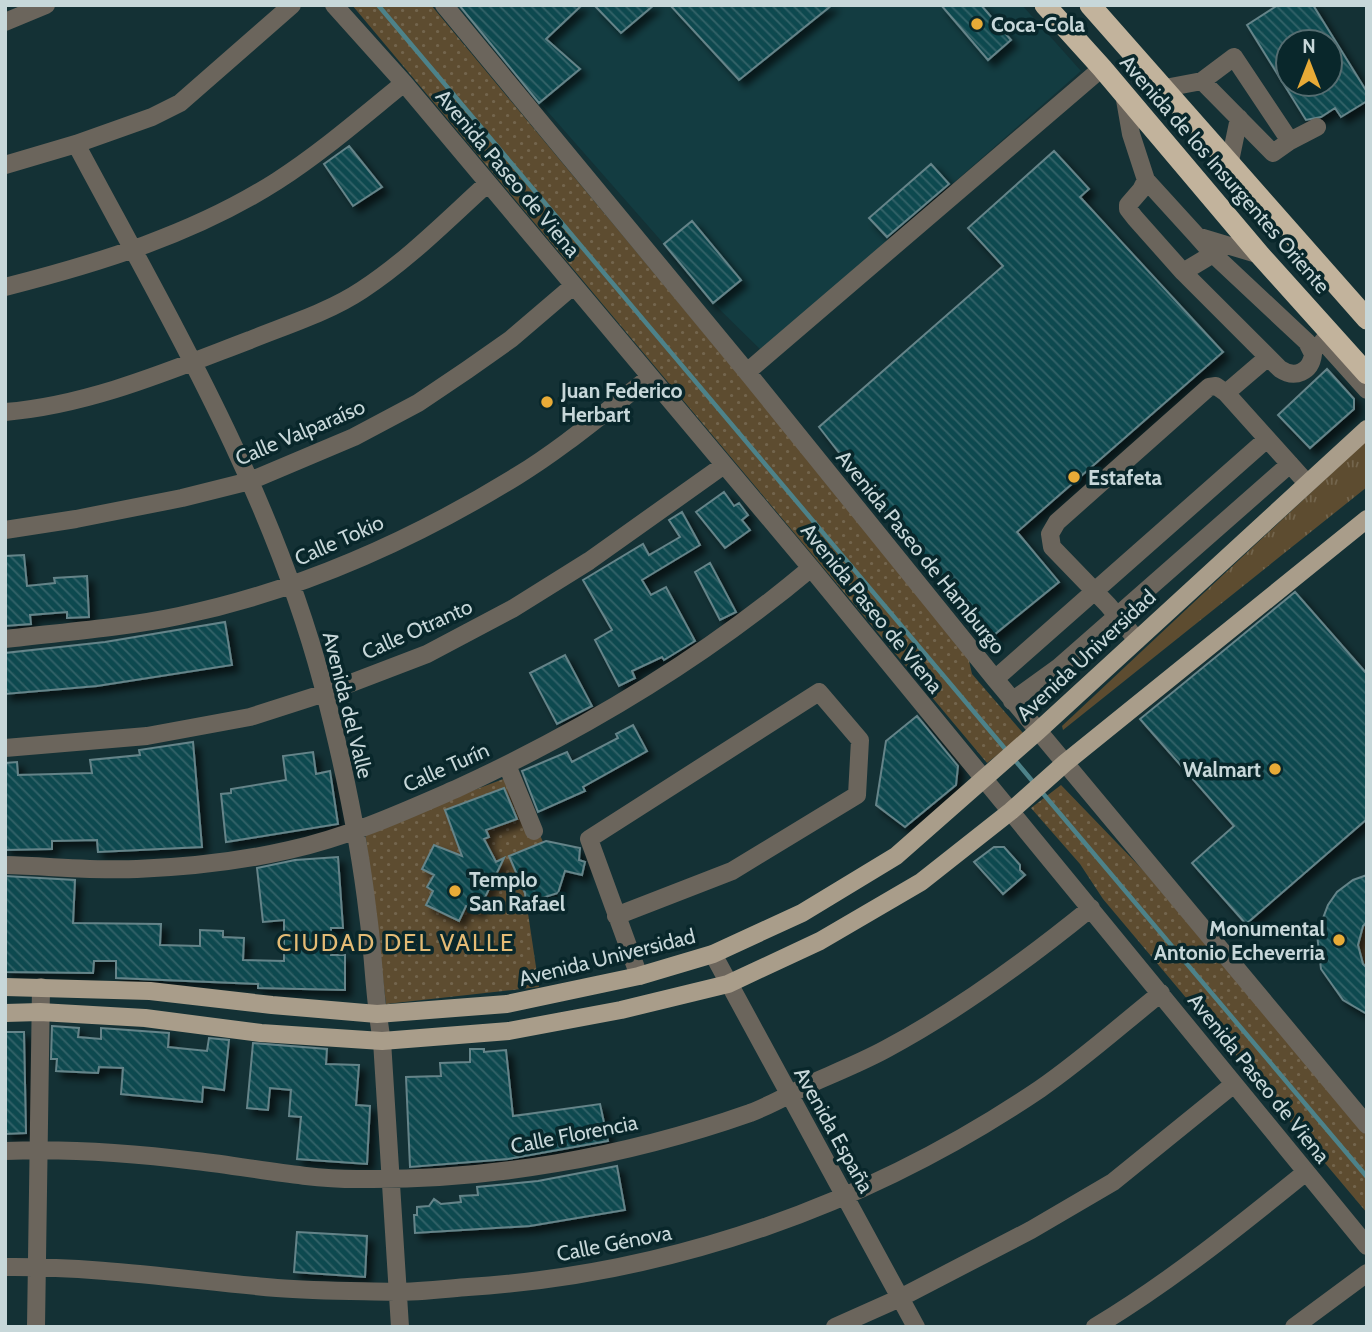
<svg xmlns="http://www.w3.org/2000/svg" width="1372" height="1332" font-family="Cabin,sans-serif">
<defs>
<pattern id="grass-tufts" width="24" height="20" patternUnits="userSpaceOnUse" patternTransform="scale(1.75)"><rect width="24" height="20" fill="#5d4c30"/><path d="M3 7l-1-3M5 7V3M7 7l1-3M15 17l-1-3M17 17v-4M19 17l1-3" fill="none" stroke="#73654d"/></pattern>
<pattern id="park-dots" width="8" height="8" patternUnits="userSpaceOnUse" patternTransform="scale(1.75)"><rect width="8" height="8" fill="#5d4c30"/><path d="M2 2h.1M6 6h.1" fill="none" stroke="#73654d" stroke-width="1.8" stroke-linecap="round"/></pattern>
<pattern id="building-back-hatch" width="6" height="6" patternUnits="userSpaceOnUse" patternTransform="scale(1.75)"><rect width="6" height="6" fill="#114a50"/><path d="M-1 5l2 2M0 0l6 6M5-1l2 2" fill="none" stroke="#326369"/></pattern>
<filter id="shadow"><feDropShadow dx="6" dy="6" stdDeviation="3.5" flood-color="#0009"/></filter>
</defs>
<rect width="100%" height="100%" fill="#143135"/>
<!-- built -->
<path fill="#133c41" d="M454,5H1022L1081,71L762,351L713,303L664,244Z"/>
<!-- grass -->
<path fill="url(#grass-tufts)" d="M1367,440V487L1063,730L1062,726Z"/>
<!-- park -->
<path fill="url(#park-dots)" d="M352,5H431L966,648L972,674L1023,733L1019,738L987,763Z
M514,775L543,842L509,856L525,893L539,987L386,1004L365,831Z
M1061,785L1144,871L1367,1136V1213L1103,899L1080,864L1031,808Z"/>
<!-- pitch -->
<path fill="#5d4c30" d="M1367,922V968C1356,955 1356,935 1367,922Z"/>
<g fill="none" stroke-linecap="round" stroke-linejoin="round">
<!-- stream -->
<path stroke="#4d8289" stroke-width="4.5" d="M378,5L1007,751
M1013,758L1034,783
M1040,790L1367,1177"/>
</g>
<!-- building -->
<path fill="url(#building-back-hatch)" stroke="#658489" stroke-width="2" fill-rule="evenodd" filter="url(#shadow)" d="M459,5H582L546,39L580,69L539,103Z
M594,5H654L621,33Z
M670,5H832L739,80Z
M941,5H981L1011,40L988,60Z
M1278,5H1313L1367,92V101L1341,117L1335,108L1321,117L1306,120L1247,25ZM1288,42H1330V84H1288Z
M349,146L382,187L353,206L324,164Z
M1054,151L1089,189L1080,197L1223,352L1017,532L1059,582L989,639L904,536L819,427L1003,266L968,228Z
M931,164L949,184L887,237L869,218Z
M692,221L741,280L713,303L664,244Z
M1327,369L1354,399V409L1310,448L1278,415Z
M724,492L734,506L739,503L748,515L742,520L750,530L725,548L696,512Z
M682,512L700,545L642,580L651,595L666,587L695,641L664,660L662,657L632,671L635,678L619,686L595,640L612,630L583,580L643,544L649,555L680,537L669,520Z
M24,555L27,586L55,583L54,578L87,576L89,617L67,618V612L30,615L31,624L5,626V556Z
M710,563L736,612L720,620L695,572Z
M1295,592L1367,674V819L1246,924L1192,863L1234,826L1140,719Z
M225,622L232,665L97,686L5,694V653L105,642Z
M565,655L592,706L557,724L530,673Z
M917,716L958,766L956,785L905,827L876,805L886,741Z
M633,725L647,751L583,787L585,791L538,812L522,771L567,752L572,762L618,738L616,734Z
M193,742L202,847L98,852L97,840L52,841V849L5,850V763L17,762L18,775L92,773L90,760L140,755L139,750Z
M313,752L316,774L330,771L338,824L226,842L221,794L231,793V789L286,780L283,756Z
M504,788L517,819L486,830L489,837L484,839L496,862L504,858L478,912L466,906L459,921L426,905L433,891L427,887L434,875L422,869L434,845L462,856L445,810Z
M546,841L580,848L579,860L585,862L582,875L565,871L558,893L526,903L525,893L509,856Z
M994,847H1004L1020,865V870L1025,875L1003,894L974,862Z
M338,857L343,928H331V955H345V990L258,988V984L116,978V961H94L93,973L5,972V876L75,880L73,923L161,924L160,945L200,946V930L223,931V937L244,938L243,960L284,961V920L263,922L257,868L295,860Z
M1367,875V922L1363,926L1358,945L1363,964L1367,968V1014L1343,1000L1321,969L1317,934L1328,905L1337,892L1353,880Z
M52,1026L79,1028L78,1037L101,1039V1028L169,1033L168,1047L207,1051L209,1038L229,1040L224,1090L203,1087L202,1102L121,1094L123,1068L99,1067L98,1073L56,1071L57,1059H51Z
M5,1032H24L26,1133L5,1134Z
M253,1043L327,1049L326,1064L359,1065L356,1105L370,1106L367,1164L297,1159L301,1117L289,1116L291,1090L270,1088L268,1110L247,1108Z
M470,1049H484V1052L506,1050L513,1116L600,1104L608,1141L508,1159L410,1167L406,1077L441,1076L440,1063L470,1062Z
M617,1166L625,1210L530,1226L415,1233L414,1215H417V1207L429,1206L434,1199L441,1204L461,1202L460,1196L478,1195L477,1187L538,1181Z
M297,1232L367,1236L365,1277L294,1272Z"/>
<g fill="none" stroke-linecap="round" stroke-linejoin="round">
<!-- minor -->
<path stroke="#6b655c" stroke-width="18" d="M334,5L404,83L811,568L1367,1246
M444,5L747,372L995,679L1367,1125
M5,22L46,5
M1234,57L1290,141L1273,153L1202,81Z
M1165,88L1202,81
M1124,94L1131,134L1146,180L1197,236L1260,255
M1290,141L1317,127
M76,144C169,318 271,490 322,682C342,758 359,837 368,915C374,957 374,999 382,1041L400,1327
M5,165L76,144L152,117L180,103L292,5
M1229,166L1239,118
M1146,180L1141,190L1128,205V209L1135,218L1183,272L1280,369C1295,379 1311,372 1313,354L1307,342L1213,254L1197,236
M1183,272L1213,254
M5,287C99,263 194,234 277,181C322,152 362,117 404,83
M1323,341L1367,390
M747,372L1102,68
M1226,393L1268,357
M5,412C90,405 171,370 250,340C287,325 329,312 362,290C408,260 447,220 488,183
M5,530L76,519L182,498L250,481L354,437L418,403L467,370L511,339L573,286
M5,639C63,632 122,628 179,616C299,591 413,540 517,476C563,448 606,411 649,378
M1137,640L1108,605L1052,547L1050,534L1057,522L1209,387L1216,386L1226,393L1306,482
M995,679L1267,439
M1012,701L1059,667L1290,464
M5,748L147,736L250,717L325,693L427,654L512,609L589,561L724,465
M507,765L534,831
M5,865C49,866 94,871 137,869C187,867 241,861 289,850C348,837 403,812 458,788C584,730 705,657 811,568
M616,916L732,871L857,795L860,740L819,692L589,839L639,976
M713,954L916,1327
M5,1151C69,1148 132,1153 196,1161C250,1167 303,1179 357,1179C489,1181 625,1157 750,1113C771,1105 792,1093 812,1083C837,1072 862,1062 886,1049C959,1010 1027,960 1091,908
M5,1267C96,1266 186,1280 277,1288C315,1291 355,1291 394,1292C419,1292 444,1289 468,1287C673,1274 870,1204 1040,1089C1082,1060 1121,1025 1161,993
M36,1327L41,987
M835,1327L900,1298L1031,1230L1113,1182L1234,1084
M1095,1327C1170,1282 1238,1227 1306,1172
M1294,1327L1367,1273"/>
<!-- major -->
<path stroke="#a99d8a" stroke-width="18" d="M5,987L150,991L272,1005L377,1014L507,1004L639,976L713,954L802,913L896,856L1038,731L1367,429
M5,1013L40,1012L145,1018L261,1033L382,1041L509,1031L621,1010L728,984L820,941L921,882L1011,811L1065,763L1367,519"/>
<!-- highway -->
<path stroke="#c2b39c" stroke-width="21" d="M1045,5L1102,68L1260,255L1367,374
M1090,5C1183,109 1274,215 1367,319"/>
</g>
<!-- markers -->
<g fill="#e8ab37" stroke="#09272b" stroke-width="2.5">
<circle cx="977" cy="24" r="7"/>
<circle cx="547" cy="402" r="7"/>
<circle cx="1074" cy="477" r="7"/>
<circle cx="1275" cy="769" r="7"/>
<circle cx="455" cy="891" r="7"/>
<circle cx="1339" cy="940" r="7"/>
</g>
<g text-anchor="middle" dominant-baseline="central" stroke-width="7" stroke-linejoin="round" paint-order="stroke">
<!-- poi labels -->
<g font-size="21" font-weight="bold" fill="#c7d7d9" stroke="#09272b" text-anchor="start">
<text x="991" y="24">Coca-Cola</text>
<text x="561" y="390">Juan Federico<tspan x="561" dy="24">Herbart</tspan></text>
<text x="1088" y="477">Estafeta</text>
<text x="1261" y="769" text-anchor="end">Walmart</text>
<text x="469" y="879">Templo<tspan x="469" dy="24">San Rafael</tspan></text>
<text x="1325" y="928" text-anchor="end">Monumental<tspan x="1325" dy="24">Antonio Echeverria</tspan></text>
</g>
<!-- street labels -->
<g font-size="21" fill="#c7d7d9" stroke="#09272b">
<text transform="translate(508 173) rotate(50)">Avenida Paseo de Viena</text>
<text transform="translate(1225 174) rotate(49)">Avenida de los Insurgentes Oriente</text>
<text transform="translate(300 432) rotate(-23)">Calle Valparaíso</text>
<text transform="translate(339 540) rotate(-24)">Calle Tokio</text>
<text transform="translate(921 552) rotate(51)">Avenida Paseo de Hamburgo</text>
<text transform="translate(872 608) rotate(51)">Avenida Paseo de Viena</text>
<text transform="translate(417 629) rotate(-24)">Calle Otranto</text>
<text transform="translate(1086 655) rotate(-43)">Avenida Universidad</text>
<text transform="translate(348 705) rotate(76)">Avenida del Valle</text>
<text transform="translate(446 767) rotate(-24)">Calle Turín</text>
<text transform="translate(607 957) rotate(-14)">Avenida Universidad</text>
<text transform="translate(1259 1078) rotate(51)">Avenida Paseo de Viena</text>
<text transform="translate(834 1130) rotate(61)">Avenida España</text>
<text transform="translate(574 1134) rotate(-11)">Calle Florencia</text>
<text transform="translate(614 1243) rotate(-11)">Calle Génova</text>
</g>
<!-- quarter labels -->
<g font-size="24" letter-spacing="2" fill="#e4bb75" stroke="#09272b">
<text x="396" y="942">CIUDAD DEL VALLE</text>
</g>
</g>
<!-- border -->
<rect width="1372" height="1332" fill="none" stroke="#c7d7d9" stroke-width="14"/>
<!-- north arrow -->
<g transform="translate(1309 63)"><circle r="33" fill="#09272b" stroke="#556d71" stroke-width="2"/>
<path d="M0-5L12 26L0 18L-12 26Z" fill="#e8ab37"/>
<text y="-10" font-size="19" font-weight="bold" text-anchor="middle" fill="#c7d7d9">N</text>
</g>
</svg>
